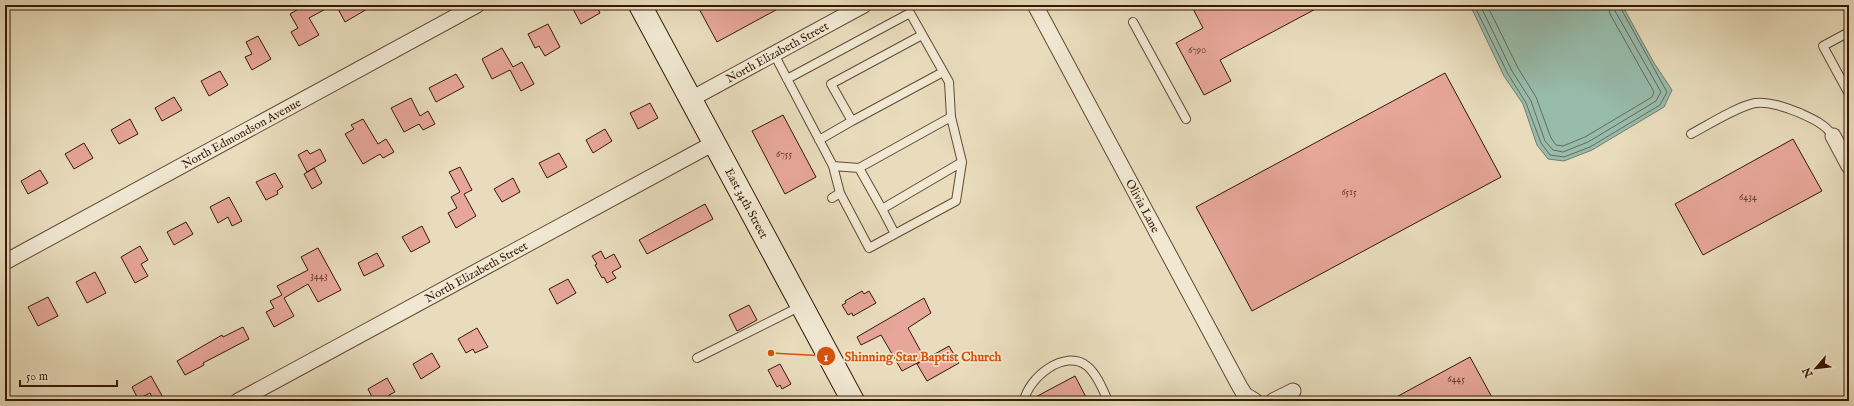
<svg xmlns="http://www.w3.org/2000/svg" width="1854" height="406" font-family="'IM FELL English',serif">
<rect width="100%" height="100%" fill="#e8dcbc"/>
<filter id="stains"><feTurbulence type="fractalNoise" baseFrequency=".005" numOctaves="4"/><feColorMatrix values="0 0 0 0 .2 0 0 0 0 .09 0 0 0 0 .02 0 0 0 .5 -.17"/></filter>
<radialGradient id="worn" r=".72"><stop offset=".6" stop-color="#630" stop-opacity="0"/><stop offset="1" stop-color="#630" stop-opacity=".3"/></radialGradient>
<!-- water -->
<path fill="#98bcac" stroke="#727a69" d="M1470,5H1622L1654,63L1672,90L1664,107L1592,150L1564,161L1548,159L1537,145L1523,104L1504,76Z"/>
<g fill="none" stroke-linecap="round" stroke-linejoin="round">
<!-- shore -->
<path stroke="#686a58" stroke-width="1" d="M1474,5L1508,74L1526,103L1541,143L1550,155L1564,157L1590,147L1660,105L1667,92L1619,5
M1480,5L1512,71L1531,101L1545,141L1553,150L1563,152L1588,142L1656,101L1661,92L1615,11L1614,5
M1487,5L1518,68L1536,97L1551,138L1556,145L1563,146L1585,137L1652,97L1654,92L1610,14L1608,5"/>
</g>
<!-- building -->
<path fill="#e6a698" stroke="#381805" d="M305,5H333L309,18L319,35L299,46L291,32L298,28L290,14Z
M336,5H374L345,22Z
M580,5H596L600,13L581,24L573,9Z
M697,5H785L717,42Z
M1191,5H1323L1220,60L1231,81L1204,95L1176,43L1203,28Z
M548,24L560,47L545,56L539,46L535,48L528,34Z
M258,36L271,59L252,70L245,57L252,54L246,42Z
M502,48L513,67L522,62L534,84L521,91L510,70L492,79L482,59Z
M220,71L228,85L209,96L201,81Z
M1445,73L1501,177L1252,311L1196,207Z
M456,74L464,87L436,102L429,88Z
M174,97L182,110L162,121L155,108Z
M411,98L420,116L428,111L435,124L423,130L419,124L404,132L391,108Z
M650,103L658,118L638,129L630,113Z
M783,115L816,177L785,194L752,131Z
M130,119L138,134L119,144L111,130Z
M363,119L378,144L386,139L394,152L383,158L380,154L363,164L345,134L354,129L351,125Z
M605,129L612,141L593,153L586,140Z
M1793,139L1822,191L1703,255L1675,204Z
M84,143L93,158L74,169L65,154Z
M320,149L326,161L307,172L298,155L307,150L310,154Z
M559,153L567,167L547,178L539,163Z
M460,167L472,190L464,194L476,216L456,228L448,213L457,208L451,197L460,192L449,172Z
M314,168L322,183L312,189L304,174Z
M40,170L48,183L28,194L21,181Z
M275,173L283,187L277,191L278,194L266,200L256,182Z
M513,178L520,192L502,202L494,189Z
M229,197L242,221L232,226L228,217L218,223L210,207Z
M705,204L713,219L647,254L639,240Z
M186,222L193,234L174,245L167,232Z
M422,226L430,242L411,252L402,237Z
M140,246L148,260L141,264L148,276L135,283L121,257Z
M318,248L341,290L318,302L308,284L284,298L294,316L274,327L266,312L274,308L270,301L282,295L277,286L308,270L301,257Z
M601,251L605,259L614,254L621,267L612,272L616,278L607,283L604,277L602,278L595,265L597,264L592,256Z
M377,253L384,266L364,276L358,263Z
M95,272L106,293L87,303L76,282Z
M568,279L576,293L557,304L549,289Z
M862,291L864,294L869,291L876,303L853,316L852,313L848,315L842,305L846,303L845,301Z
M48,297L58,316L38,326L28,307Z
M924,298L931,313L908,328L925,359L902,371L881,335L861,345L857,337Z
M749,305L757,320L737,331L729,315Z
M243,327L249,339L203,363L204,365L185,375L177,361L222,335L223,337Z
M477,328L488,347L475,353L473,349L466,353L458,339Z
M949,346L959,363L927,381L917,364Z
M432,353L440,367L421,379L413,364Z
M1470,357L1494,401H1389Z
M780,364L791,384L782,389L780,385L777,387L768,370Z
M151,376L165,401H154L150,393L138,399L132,387Z
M1075,376L1088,401H1030V400Z
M387,378L395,392L389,395L392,401H374L368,389Z"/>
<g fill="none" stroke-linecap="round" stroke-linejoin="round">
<!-- lane casing -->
<g stroke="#644933" stroke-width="10">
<path id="lane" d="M1133,22L1186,119
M1849,32L1823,46L1849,94
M922,35L831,84L852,121L943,72
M774,54L833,166L840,193
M787,79L910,13L949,82L951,117
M1691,134C1708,125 1736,107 1755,103C1770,101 1787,108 1800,113C1813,119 1825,124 1833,136
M819,140L852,121
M833,166L859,168
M832,198L840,193L869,248L956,201L962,162L882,209L895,234
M882,209L859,168L951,117L962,162
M697,358L801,306
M1024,401C1028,378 1065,348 1087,366C1097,374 1103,390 1108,401"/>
</g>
<!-- street casing -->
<g stroke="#644933" stroke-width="17">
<g id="street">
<path id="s1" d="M1035,5L1240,387L1245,395L1255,401"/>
<path id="s2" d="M691,99L864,5"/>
<path d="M1833,136L1849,166"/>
<path id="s3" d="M5,262L477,5"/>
<path id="s4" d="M238,401L714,143"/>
<path d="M1273,401L1293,391"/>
</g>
</g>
<!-- secondary casing -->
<g stroke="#381805" stroke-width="24">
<g id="secondary">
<path id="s5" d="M640,5L853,401"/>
</g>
</g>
<!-- lane -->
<use href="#lane" stroke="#f0e8d3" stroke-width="8"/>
<!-- street -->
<use href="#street" stroke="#f0e8d3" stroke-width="15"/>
<!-- secondary -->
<use href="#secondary" stroke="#f0e8d3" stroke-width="22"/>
</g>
<g text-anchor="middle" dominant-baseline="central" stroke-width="3" stroke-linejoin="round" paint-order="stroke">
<!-- number labels -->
<g font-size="10" fill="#643c2a">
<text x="1197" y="50">6790</text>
<text x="784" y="154">6755</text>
<text x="1349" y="192">6515</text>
<text x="1748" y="197">6434</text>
<text x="319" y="276">3443</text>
<text x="1456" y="379">6445</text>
</g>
<!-- street labels -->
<g font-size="12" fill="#381805" stroke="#f0e8d3">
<text stroke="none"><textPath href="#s2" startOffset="98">North Elizabeth Street</textPath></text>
<text stroke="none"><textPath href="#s3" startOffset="269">North Edmondson Avenue</textPath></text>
<text stroke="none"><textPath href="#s5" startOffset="225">East 34th Street</textPath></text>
<text stroke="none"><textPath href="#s1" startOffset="228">Olivia Lane</textPath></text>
<text stroke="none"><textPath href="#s4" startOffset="271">North Elizabeth Street</textPath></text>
</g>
</g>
<!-- callouts -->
<path fill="none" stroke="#d6520b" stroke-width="1.5" d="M771 353L826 356"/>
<g fill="#d6520b" stroke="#f0e8d3" stroke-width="1.5">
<circle cx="771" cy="353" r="4"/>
<circle cx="826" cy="356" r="10"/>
</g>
<g font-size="12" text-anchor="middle" font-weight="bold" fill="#fff">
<text x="826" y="361">1</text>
</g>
<g font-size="13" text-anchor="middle" font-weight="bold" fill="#d6520b" stroke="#f0e8d3" stroke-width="3" stroke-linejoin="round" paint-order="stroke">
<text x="923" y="361">Shinning Star Baptist Church</text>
</g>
<!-- margin -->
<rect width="1854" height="406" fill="none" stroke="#e8dcbc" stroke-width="20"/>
<rect x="6" y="6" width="1842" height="394" fill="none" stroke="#381805" stroke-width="2"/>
<rect x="10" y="10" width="1834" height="386" fill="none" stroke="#381805"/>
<!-- north arrow -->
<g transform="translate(1816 368) rotate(242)" stroke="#f0e8d3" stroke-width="3" paint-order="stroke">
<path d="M0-3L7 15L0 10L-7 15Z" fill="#381805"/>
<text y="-6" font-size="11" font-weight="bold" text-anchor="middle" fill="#381805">N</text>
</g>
<!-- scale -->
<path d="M20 380v6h97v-6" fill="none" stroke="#381805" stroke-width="2"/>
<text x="26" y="380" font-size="12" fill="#381805" stroke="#f0e8d3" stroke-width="3" paint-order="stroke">50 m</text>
<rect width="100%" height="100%" filter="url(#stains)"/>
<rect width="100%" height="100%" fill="url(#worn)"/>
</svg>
